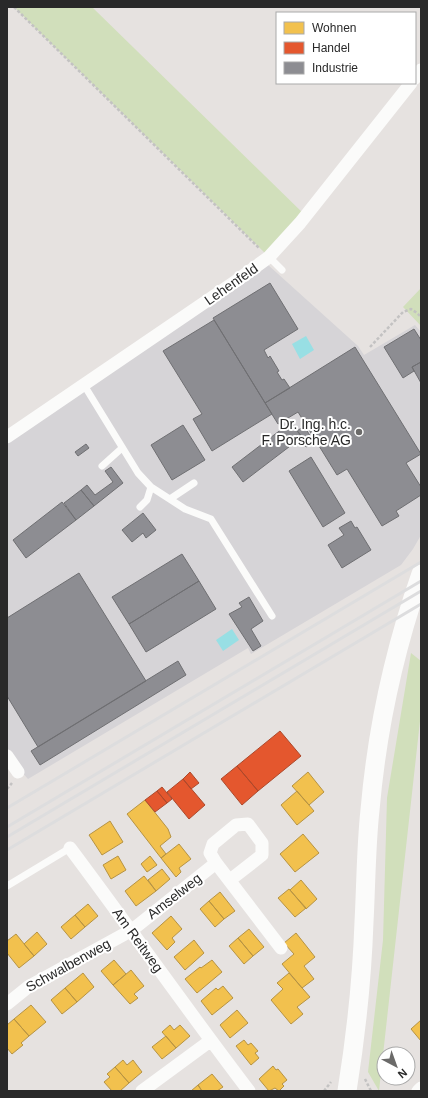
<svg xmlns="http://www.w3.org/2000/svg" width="428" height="1098" font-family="Helvetica,sans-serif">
<rect width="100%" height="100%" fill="#e6e2e0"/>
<!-- industrial -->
<path fill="#d6d4d7" d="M267,264L358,346L364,355L415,325L421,332V535L413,549L401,565L251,654L248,648L28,779L7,755V441Z"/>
<!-- green -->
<path fill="#d1dfbb" d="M14,7H92L306,216L269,257Z
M421,288V326L403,307Z
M411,653L421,661V712L379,1091L368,1072L383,940L387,798Z"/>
<!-- water -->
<path fill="#98dfe4" d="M306,336L314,350L300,359L292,344Z
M232,629L239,640L223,651L216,640Z"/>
<!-- homes -->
<path fill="#f2c14e" stroke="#b69343" d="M308,772L324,792L309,805L292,786Z
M297,791L314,811L297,825L281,805Z
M145,800L168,829L171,837L160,846L166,854L161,858L127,814Z
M110,821L123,842L102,855L89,835Z
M303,834L319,853L295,872L280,854Z
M179,844L191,859L179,868L181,872L176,877L161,858Z
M118,856L126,870L111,879L103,865Z
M150,856L157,865L147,872L141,864Z
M162,869L170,879L156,891L148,880Z
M144,876L156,891L136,906L125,891Z
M301,880L317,899L306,909L290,890Z
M289,889L306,908L295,917L278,898Z
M220,892L235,911L224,919L209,901Z
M209,901L224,919L215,927L200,909Z
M88,904L98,916L85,927L75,915Z
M75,915L85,927L71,939L61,927Z
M171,916L182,929L172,938L175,942L167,950L152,933Z
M249,929L264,947L253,956L238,938Z
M37,932L47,944L34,956L24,944Z
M296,933L315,957L304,966L314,979L302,988L282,964L294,954L284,943Z
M16,934L34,956L19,968L7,953V941Z
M238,938L253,956L244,964L229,946Z
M194,940L204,953L185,970L174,957Z
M114,960L126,974L113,985L101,971Z
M212,960L222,972L197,993L185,979L200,967L201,968Z
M131,970L144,986L134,994L138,998L130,1004L113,985Z
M83,973L94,987L77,1002L65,988Z
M289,973L310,997L297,1007L303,1014L291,1024L271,1000L283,989L277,983Z
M223,986L233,998L212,1015L201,1001L216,988L218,990Z
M65,988L77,1002L62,1014L51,1000Z
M31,1005L46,1022L29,1036L14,1019Z
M237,1010L248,1023L230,1038L220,1025Z
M14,1019L29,1036L21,1043L23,1045L12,1054L7,1048V1025Z
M421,1020V1041L411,1029Z
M170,1025L174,1030L180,1025L190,1036L176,1048L162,1032Z
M166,1036L176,1048L162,1059L152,1047Z
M244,1040L248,1045L251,1043L258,1051L255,1053L259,1058L251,1065L236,1046Z
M123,1060L127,1065L133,1060L142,1072L129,1083L115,1067Z
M273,1066L276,1070L278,1069L287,1080L282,1084L284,1086L279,1091L275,1088L269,1091L259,1079Z
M115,1067L129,1083L120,1091H112L104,1082L110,1077L107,1074Z
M212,1074L223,1087L217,1091H202L198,1085Z
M198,1085L202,1091H191Z"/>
<!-- shops -->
<path fill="#e4572e" stroke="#ac492c" d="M280,731L301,756L258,791L237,766Z
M237,766L258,791L242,805L221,779Z
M190,772L199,783L191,789L183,779Z
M183,779L205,805L189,819L167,792Z
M162,787L172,799L167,803L157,791Z
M157,791L167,803L155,812L145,800Z"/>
<!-- industry -->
<path fill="#8d8d92" stroke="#6f6f72" d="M270,283L298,329L264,350L268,358L270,356L279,371L277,372L282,380L284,379L290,388L265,403L213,318Z
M214,320L272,414L212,451L193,419L202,414L163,351Z
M414,329L421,340V362L412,367L414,371L403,378L384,347Z
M355,347L421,454L406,463L421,487V495L396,511L399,516L382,526L347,469L337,475L298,412L278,424L265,403Z
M421,362V383L412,367Z
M291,422L302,437L243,482L232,467Z
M183,425L205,460L172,480L151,445Z
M304,426L314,442L306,447L301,439L302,437L297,431Z
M86,444L89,448L78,456L75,452Z
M311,457L345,513L323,527L289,471Z
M111,467L123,483L94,506L81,490L87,485L95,495L113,482L105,471Z
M81,490L94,506L76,520L64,503Z
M62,502L76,520L26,558L13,540Z
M143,513L156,530L146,538L143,533L132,542L122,530Z
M351,521L355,528L357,527L371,550L342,568L328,545L344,535L339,528Z
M182,554L199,581L129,624L112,597Z
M79,573L146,681L38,747L7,696V618Z
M199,581L216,609L146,652L129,624Z
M249,597L263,621L251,629L261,646L253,651L229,614L242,607L239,603Z
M178,661L186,675L40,765L31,751Z"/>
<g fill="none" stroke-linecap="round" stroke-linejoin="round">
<!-- path -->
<path stroke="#c3c2c2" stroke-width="2.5" stroke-dasharray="3 2" stroke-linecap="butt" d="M14,7L259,248
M370,347L403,312L411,309L417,313L421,317
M7,789L12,783
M365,1079L371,1091
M324,1091L331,1082"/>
<!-- lane -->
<path stroke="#fbfbfa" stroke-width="7" d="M269,257L282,270
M84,385L138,473L151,487L147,500L140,507
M102,466L122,448
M151,487L185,509L211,519L272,616
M170,499L194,483
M7,886L70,848"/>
<!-- street -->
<path stroke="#fbfbfa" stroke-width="13" d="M415,78L421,70
M7,437L236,281L269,257L300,223L411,83
M7,756L18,772
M70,848C130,928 188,1011 249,1091
M230,880L262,855V843L248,824L236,825L213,844L210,853L216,863L281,948
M7,1004L28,987L132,930L216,863
M142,1091L210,1041
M418,1091L421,1088"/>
<!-- secondary -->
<path stroke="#fbfbfa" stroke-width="19" d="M347,1091C356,1035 362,979 364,922C366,885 366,847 370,810C377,729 394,651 421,574"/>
<!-- rail -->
<path stroke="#ddddde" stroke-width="3" d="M7,808L421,562
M7,827L421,581
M7,837L421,591
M7,850L421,604"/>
</g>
<!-- markers -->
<circle fill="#6b6a69" stroke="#fff" stroke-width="1.5" cx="359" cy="432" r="4"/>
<g text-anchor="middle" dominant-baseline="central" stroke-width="4" stroke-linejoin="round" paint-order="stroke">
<!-- street labels -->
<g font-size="14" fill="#292929" stroke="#fff">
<text transform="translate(231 284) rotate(-35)">Lehenfeld</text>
<text transform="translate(174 896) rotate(-38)">Amselweg</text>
<text transform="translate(138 940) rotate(54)">Am Reitweg</text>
<text transform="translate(68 965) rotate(-29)">Schwalbenweg</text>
</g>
<!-- poi labels -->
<g font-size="14" fill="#292929" stroke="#fff" text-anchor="end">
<text x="351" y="424">Dr. Ing. h.c.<tspan x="351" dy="16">F. Porsche AG</tspan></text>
</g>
</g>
<!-- border -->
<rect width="428" height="1098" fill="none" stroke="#292929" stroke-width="16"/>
<!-- legend -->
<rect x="276" y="12" width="140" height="72" fill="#ffffff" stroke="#a9a9a9"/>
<rect x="284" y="22" width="20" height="12" fill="#f2c14e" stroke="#a9a9a9"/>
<text x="312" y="32" font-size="12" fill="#292929">Wohnen</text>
<rect x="284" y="42" width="20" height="12" fill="#e4572e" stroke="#a9a9a9"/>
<text x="312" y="52" font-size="12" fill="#292929">Handel</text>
<rect x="284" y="62" width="20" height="12" fill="#8d8d92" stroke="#a9a9a9"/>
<text x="312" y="72" font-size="12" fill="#292929">Industrie</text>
<!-- north arrow -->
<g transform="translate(396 1066) rotate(139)"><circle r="19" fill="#ffffff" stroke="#a9a9a9"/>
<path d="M0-3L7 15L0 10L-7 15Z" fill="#6b6a69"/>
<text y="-6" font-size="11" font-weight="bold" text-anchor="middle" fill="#292929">N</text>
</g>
</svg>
